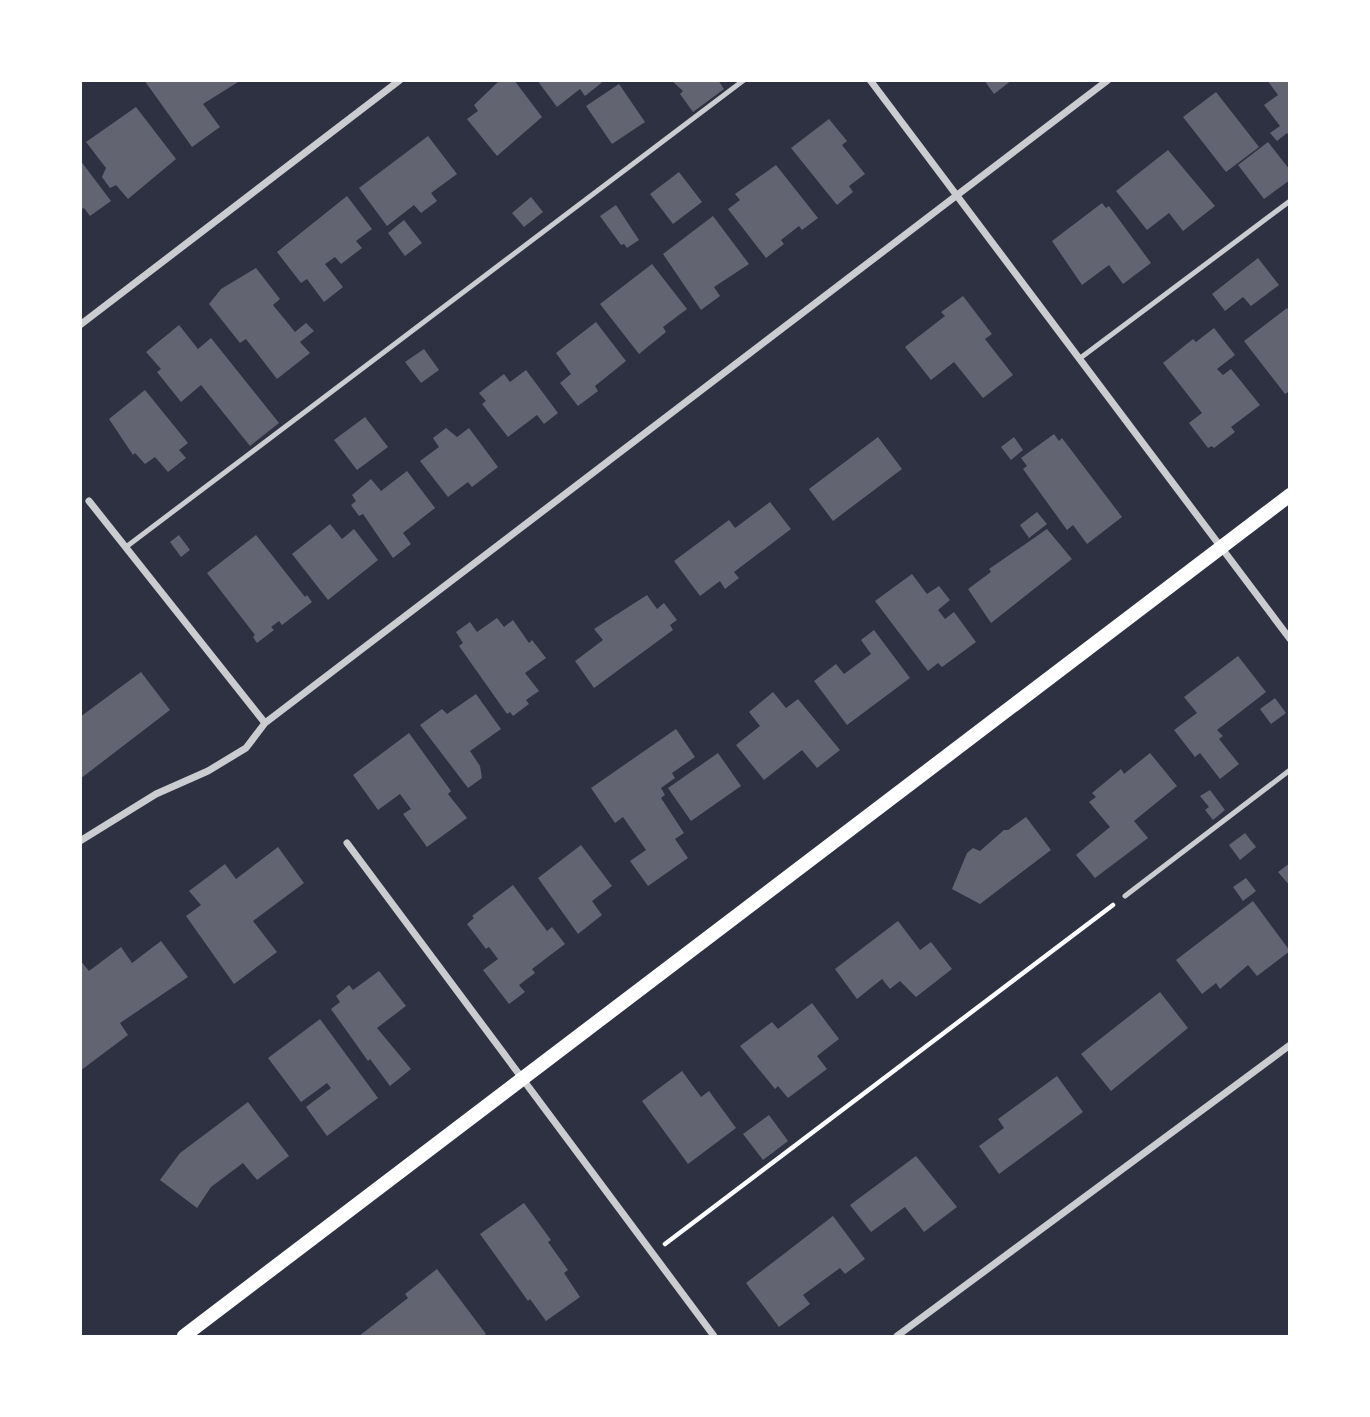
<svg xmlns="http://www.w3.org/2000/svg" width="1370" height="1417" font-family="'Times New Roman',serif">
<rect width="100%" height="100%" fill="#2d3142"/>
<!-- building -->
<path fill="#626471" d="M144,80H236L238,82L203,104L220,127L192,147Z
M500,80H514L542,117L497,156L467,119L478,111L474,105Z
M537,80H605L585,96L580,89L557,107Z
M671,80H718L724,89L693,112L680,94L683,91Z
M984,80H1012L994,94Z
M1267,80H1290V137L1287,133L1277,141L1270,133L1280,126L1264,105L1278,95Z
M619,84L645,122L612,144L586,106Z
M1216,92L1259,147L1226,172L1183,117Z
M136,107L176,159L128,199L116,185L110,188L102,177L106,168L86,142Z
M829,119L847,141L842,145L865,174L849,186L853,192L837,205L791,148Z
M428,136L457,174L431,193L437,201L421,213L414,205L387,226L359,188Z
M1268,142L1290,170V180L1264,199L1238,165Z
M1168,150L1215,206L1183,231L1169,213L1147,230L1116,191Z
M80,160L111,201L90,216L84,208L80,210Z
M776,165L818,218L802,230L799,226L781,240L784,244L766,258L728,209L740,200L735,194Z
M679,172L702,202L673,224L650,194Z
M347,196L372,229L356,241L362,248L341,264L335,257L325,264L343,287L324,302L307,279L301,283L277,252Z
M531,197L543,212L524,227L512,213Z
M1102,203L1106,208L1109,206L1151,263L1123,284L1109,265L1082,285L1052,241Z
M616,205L639,240L627,248L624,244L621,245L600,216Z
M713,216L749,264L714,287L720,296L701,310L663,254Z
M404,220L422,243L405,256L388,233Z
M1258,258L1279,285L1251,306L1243,297L1225,311L1212,294Z
M652,264L687,309L663,327L666,332L639,354L600,304Z
M256,268L280,299L273,305L295,332L306,323L314,331L300,342L310,353L277,379L246,339L240,343L209,304L221,289Z
M963,296L992,334L985,339L1013,375L983,398L954,362L931,380L905,347L945,316L941,312Z
M1287,308L1290,311V391L1285,394L1244,341Z
M596,322L626,361L595,386L598,391L578,406L560,383L571,374L556,353Z
M179,325L198,349L211,338L279,423L250,446L201,385L181,402L157,372L161,369L146,352Z
M1214,328L1235,355L1217,369L1223,375L1231,369L1260,405L1231,427L1235,432L1214,448L1212,446L1208,448L1189,423L1202,413L1163,363L1193,339L1196,342Z
M424,349L439,370L421,383L405,362Z
M526,370L558,413L544,424L537,415L508,437L482,404L486,401L479,393L504,374L510,382Z
M145,390L188,443L179,450L186,458L168,472L155,457L145,464L135,453L133,455L109,419Z
M365,417L388,447L357,470L334,440Z
M446,428L457,437L469,428L498,467L472,487L468,482L448,497L420,461L439,447L433,438Z
M1054,434L1059,441L1062,438L1122,517L1087,544L1073,525L1067,530L1023,469L1027,466L1021,458Z
M878,437L902,469L833,521L809,489Z
M1014,437L1023,450L1011,460L1001,447Z
M407,471L435,508L403,533L411,544L393,558L363,514L359,516L351,505L356,501L352,495L371,479L381,491Z
M770,502L791,529L734,572L739,578L725,589L720,581L700,596L674,561L729,520L735,528Z
M1037,512L1047,524L1029,538L1020,525Z
M330,524L342,539L354,529L378,560L328,600L292,554Z
M1047,529L1072,559L991,623L968,589L991,572L989,569Z
M179,535L190,550L181,557L170,542Z
M256,535L305,597L307,595L312,602L282,625L279,621L271,627L274,630L257,643L253,637L255,635L207,573Z
M912,574L927,594L939,586L950,600L938,610L945,619L954,612L976,642L942,667L938,663L928,671L875,601Z
M647,595L657,609L664,603L677,620L670,625L673,630L594,688L575,661L603,640L594,629Z
M497,618L504,627L513,620L529,643L532,640L546,658L525,673L539,691L526,700L529,704L513,716L510,712L507,714L459,646L463,643L456,632L470,622L477,632Z
M874,630L910,678L847,725L814,681L836,664L844,674L871,654L861,640Z
M1238,656L1266,692L1217,730L1223,736L1219,739L1239,764L1220,779L1200,753L1195,757L1174,730L1197,713L1184,697Z
M141,672L170,710L80,779V717Z
M773,692L786,708L798,699L840,750L817,768L802,750L764,780L736,745L760,726L749,712Z
M476,694L501,729L470,751L480,766L482,778L468,788L420,725L442,709L447,714Z
M1275,698L1286,713L1271,724L1260,709Z
M676,729L695,757L672,773L675,778L661,788L665,795L661,798L684,833L675,839L688,858L648,886L630,861L646,850L623,817L615,823L591,788Z
M409,733L451,791L448,794L467,818L427,847L403,814L411,809L400,794L378,810L353,775Z
M718,753L741,786L691,821L668,788Z
M1150,753L1177,786L1134,821L1148,838L1095,878L1076,855L1110,827L1089,802L1096,797L1092,793L1121,769L1124,774Z
M1210,790L1225,810L1213,820L1205,810L1209,807L1200,796Z
M1026,817L1051,850L980,904L952,889L967,853L973,848L980,851L1004,830H1008Z
M1245,833L1256,847L1240,860L1229,845Z
M581,845L612,886L592,901L602,915L578,934L538,878Z
M278,847L304,883L253,921L277,952L234,984L186,916L201,905L189,891L225,864L236,879Z
M1290,863V886L1278,872Z
M1246,878L1256,891L1243,901L1233,887Z
M513,885L547,931L552,927L565,944L532,969L535,973L519,985L525,992L509,1004L483,970L498,959L489,947L486,949L467,924L474,918L472,916Z
M1253,901L1290,951L1257,976L1248,965L1220,989L1216,983L1202,994L1176,960Z
M898,921L920,950L931,942L952,969L916,997L900,981L890,989L882,979L857,999L835,969Z
M161,941L188,977L120,1023L128,1035L80,1071V960L89,971L121,947L132,963Z
M379,971L406,1006L377,1028L411,1069L390,1086L370,1059L368,1061L331,1009L340,1002L336,996L349,985L353,990Z
M1160,992L1188,1028L1111,1091L1081,1054Z
M812,1003L839,1039L817,1056L827,1069L788,1098L778,1086L775,1089L740,1046L772,1022L778,1029Z
M320,1019L378,1098L327,1136L306,1107L331,1088L327,1083L301,1102L268,1058Z
M682,1071L701,1097L709,1091L736,1128L688,1164L642,1101Z
M1057,1076L1083,1112L999,1174L979,1146L1004,1128L998,1119Z
M248,1102L289,1156L257,1180L243,1163L211,1187L197,1208L160,1180L180,1153Z
M769,1115L788,1141L763,1160L743,1134Z
M916,1156L957,1207L924,1232L905,1207L871,1232L850,1205Z
M524,1203L551,1240L548,1242L568,1270L564,1273L580,1297L546,1321L530,1299L528,1301L480,1234Z
M833,1216L865,1259L845,1274L840,1268L803,1295L810,1304L779,1327L746,1283Z
M437,1269L486,1334L483,1336H359L408,1298L405,1294Z"/>
<g fill="none" stroke-linecap="round" stroke-linejoin="round">
<!-- path -->
<path stroke="#fff" stroke-width="4.5" d="M665,1244L1113,905"/>
<!-- service -->
<path stroke="#caccd0" stroke-width="5" d="M1079,359L1290,201
M126,547L744,80
M1125,896L1290,770"/>
<!-- minor -->
<path stroke="#caccd0" stroke-width="7" d="M870,80L1290,639
M80,325L400,80
M89,501L265,723
M80,841L156,794L208,771L246,748L265,723L1108,80
M347,843L714,1336
M897,1336L1290,1045"/>
<!-- secondary -->
<path stroke="#fff" stroke-width="14" d="M184,1336L1290,495"/>
</g>
<!-- border -->
<rect width="1370" height="1417" fill="none" stroke="#ffffff" stroke-width="164"/>
</svg>
